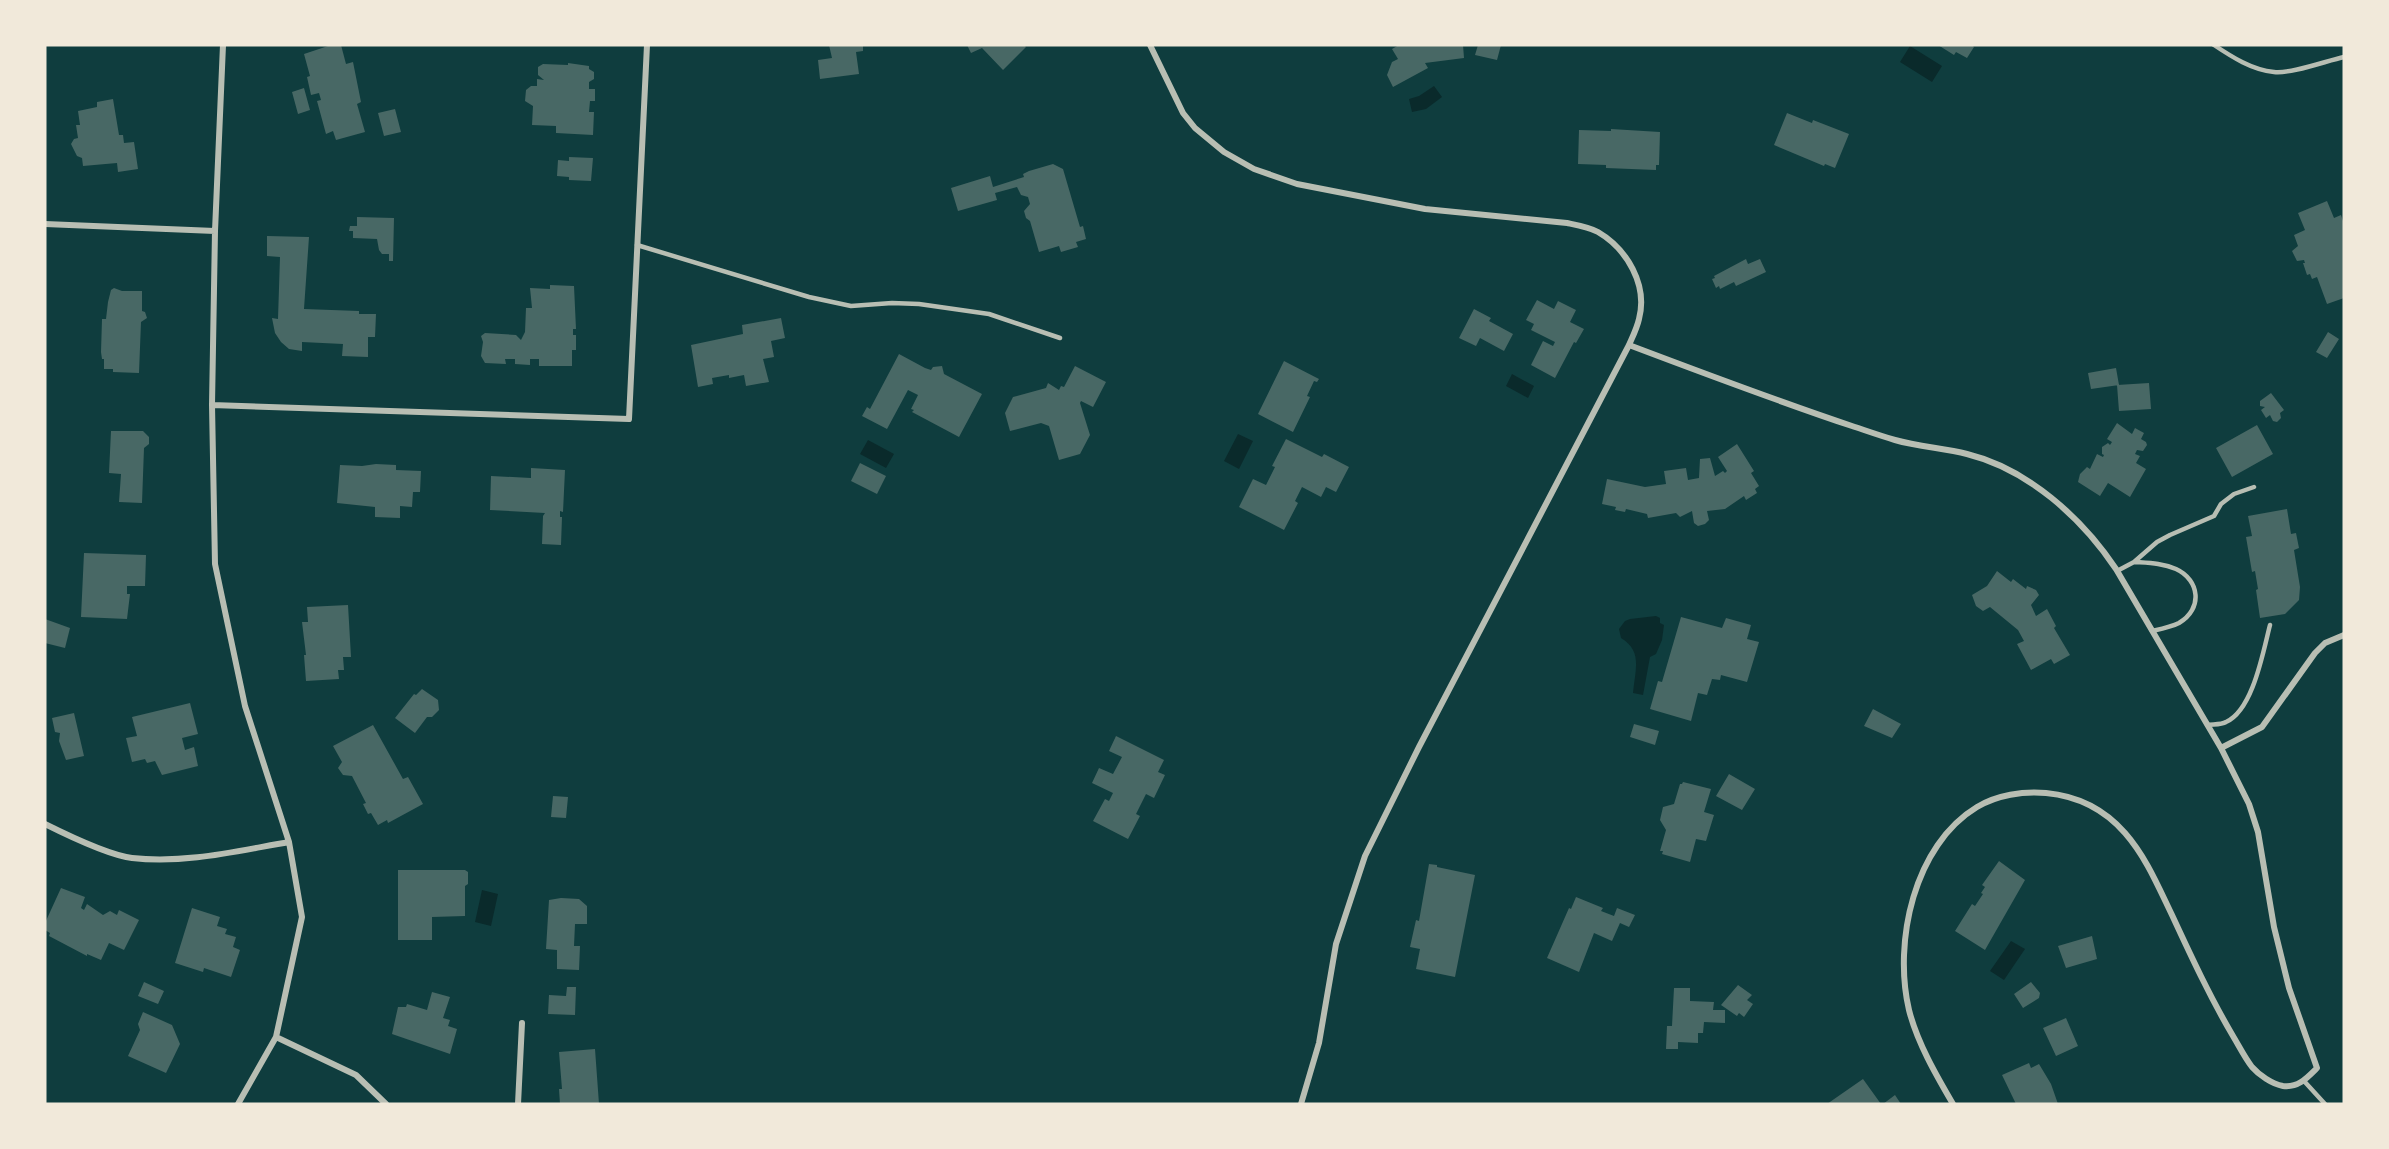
<svg xmlns="http://www.w3.org/2000/svg" width="2389" height="1149" font-family="Figtree,sans-serif">
<rect width="100%" height="100%" fill="#0f3d3e"/>
<!-- water -->
<path fill="#0a2a2b" d="M1910,46L1942,66L1932,82L1900,62Z
M1434,86L1442,97L1426,109L1412,112L1409,99L1419,96Z
M1512,374L1534,386L1528,398L1506,386Z
M1238,434L1253,441L1239,469L1224,461Z
M868,440L894,454L886,468L860,454Z
M1656,616L1660,618V623L1664,625L1662,640L1656,654L1650,657L1643,695L1633,693C1635,670 1643,651 1621,638L1619,629L1625,621L1630,619Z
M482,890L498,894L491,926L475,922Z
M2011,941L2025,949L2004,980L1990,971Z"/>
<!-- building -->
<path fill="#486865" d="M331,45H341L346,64L353,62L361,102L357,104L365,132L336,140L333,131L326,134L317,101L321,100L319,93L311,95L307,77L310,76L304,54Z
M829,45H863V51L856,52L859,74L820,79L818,60L832,58Z
M967,45H1024L1026,47L1003,70L982,48L971,53Z
M1399,45H1463L1464,58L1425,63L1428,68L1393,87L1387,75L1392,62L1398,59L1392,49Z
M1478,45H1501L1497,60L1475,55Z
M1938,45H1972L1974,47L1967,58L1956,52L1954,55Z
M568,63L589,66V69L594,72V79L589,82V89H595V101H590L589,112H594L593,135L556,133V126L532,125L533,106L525,101L526,90L531,86H537V79L544,80L538,75V67L543,64L568,65Z
M304,88L310,110L298,114L292,92Z
M113,99L119,135H123L124,143L134,142L138,169L118,172L117,163L83,166L82,158L77,156L71,144L74,139L78,138L76,125H80L78,111L97,107V102Z
M395,109L401,132L384,136L378,113Z
M1787,113L1812,123L1813,120L1849,134L1835,168L1825,164L1824,166L1774,145Z
M1611,129L1660,132L1659,165H1656V170L1606,168V165L1578,164L1579,130L1611,131Z
M569,157L593,158L591,181L569,180V177L557,176L558,160L569,161Z
M1053,164L1063,169L1080,227L1083,226L1086,239L1076,242L1078,247L1061,252L1059,246L1039,252L1030,221L1026,218L1024,211L1030,204L1028,197L1021,195L1017,187L995,193L997,200L958,211L951,188L990,176L993,187L1024,177L1023,174L1029,171Z
M2327,201L2334,218L2341,215L2344,224V298L2327,304L2317,277L2312,279L2310,274L2307,275L2303,263H2305L2304,260L2297,261L2292,251L2298,246L2294,235L2305,230L2298,213Z
M357,217L394,218L393,261H389V254H382L379,250L377,239L353,238V231H349L350,226H357Z
M267,236L309,237L304,309L359,311V314H376L375,337H368V357L342,356L343,344L302,342V351L289,349L281,342L275,333L272,318L278,319L280,257L267,256Z
M1746,259L1748,264L1760,259L1766,272L1736,286L1734,282L1720,289L1719,286L1716,288L1712,279L1715,278L1714,276Z
M550,285L574,286L576,329H573V335H576V350H572V366H539V359H530V365L515,364V359H505L506,364L485,363L481,356L483,342L481,336L485,333L516,335L521,340L525,332L526,308H532L530,288L550,289Z
M114,288L122,291H142V311L145,312L147,318L141,322L139,373L113,372V369H104V359H102L101,352L102,319H106L108,302L111,290Z
M1537,300L1554,309L1558,301L1576,310L1570,322L1584,329L1576,343L1574,342L1555,378L1531,365L1543,341L1553,346L1555,342L1531,330L1534,324L1526,320Z
M1474,309L1491,318L1489,321L1513,334L1504,351L1480,338L1476,346L1459,338Z
M781,318L785,338L771,341L774,357L763,359L769,382L746,386L744,375L729,378V375L712,378L713,384L698,387L691,345L743,334L742,325Z
M2328,332L2339,339L2327,358L2316,352Z
M899,354L925,368L931,370L933,367L942,366L944,374L982,394L959,437L912,412L914,410L911,409L918,395L908,390L887,429L862,416L867,407L870,409Z
M1284,361L1319,379L1317,382L1314,381L1307,396L1310,397L1293,432L1258,414Z
M1075,366L1106,382L1093,407L1081,401L1080,403L1090,435L1080,454L1059,460L1049,426L1041,423L1010,431L1005,413L1013,397L1046,388L1048,383L1059,390L1061,386L1064,387Z
M2116,368L2119,385L2091,389L2088,373Z
M2149,383L2151,409L2119,411L2117,385Z
M2271,393L2284,410L2280,413L2281,418L2277,422L2273,421L2270,415L2266,418L2261,410L2265,407L2260,406V401Z
M2117,423L2132,434L2135,428L2144,433L2141,439L2146,442L2147,445L2143,451L2137,450L2135,454L2140,456L2136,463L2146,469L2130,497L2108,483L2100,496L2078,482L2080,474L2087,467L2090,469L2097,454L2103,457L2104,455L2102,454V447L2108,443L2110,445L2112,442L2107,439Z
M2257,425L2273,454L2232,477L2216,448Z
M111,431H143L149,437V444L144,448L142,503L119,502L121,474L109,473Z
M1286,439L1322,457L1324,454L1349,467L1336,492L1326,487L1321,497L1302,487L1295,501L1298,503L1284,530L1239,507L1253,479L1266,485L1275,467L1272,466Z
M1737,444L1754,471L1751,473L1759,486L1755,489L1757,493L1746,500L1744,496L1725,509L1707,511L1709,520L1705,524L1698,526L1694,523L1692,511L1680,517L1676,513L1648,518L1647,514L1626,509L1625,512L1615,510L1616,507L1602,504L1607,479L1645,487L1666,484L1664,471L1686,468L1688,480L1699,478L1700,459L1710,458L1715,476L1723,471L1725,473L1727,471L1718,457Z
M860,463L886,476L877,494L851,481Z
M376,464L396,465V470L421,471L420,492H413L412,507L400,506V518L375,517V507L337,503L340,465L362,466Z
M531,468L565,470L563,512L560,511V517H562L561,545L542,544L543,516L545,513L490,510L491,476L531,478Z
M2287,509L2291,534L2296,533L2299,548L2294,550L2300,587L2299,600L2285,614L2260,618L2256,590L2258,589L2255,571L2252,572L2246,537L2252,536L2248,516Z
M84,553L146,555L145,586H127V594H130L127,619L81,617Z
M1997,571L2011,582L2013,579L2026,589L2027,586L2036,590L2039,595L2031,605L2036,616L2047,609L2056,626L2054,628L2070,655L2054,664L2051,659L2031,670L2017,644L2024,641L2018,630L1990,607L1983,611L1976,606L1972,595L1987,586Z
M348,605L351,657H343L344,670H338L339,679L306,681L304,655H306L302,622H308L307,607Z
M1681,617L1722,628L1726,618L1751,625L1747,639L1759,642L1747,682L1721,675L1720,680L1712,679L1707,695L1698,693L1691,721L1650,709L1658,681L1662,682Z
M45,619L70,628L65,648L45,643Z
M422,689L438,700L439,710L432,717H427L415,733L395,718L414,694L416,695Z
M190,703L198,734L182,738L185,750L194,747L198,766L162,775L155,761L147,763L145,759L132,762L126,738L137,736L132,717Z
M1873,709L1901,724L1892,738L1864,726Z
M74,713L84,756L66,760L59,741L60,733L55,732L52,718Z
M1634,724L1659,731L1655,745L1630,737Z
M373,725L403,779L408,777L423,804L388,823L387,820L378,825L371,813L368,814L363,804L366,803L352,776L343,775L338,768L342,762L333,746Z
M1116,736L1164,760L1158,772L1165,775L1154,798L1146,794L1136,814L1140,816L1128,839L1093,821L1105,799L1109,801L1113,793L1092,783L1099,768L1113,774L1122,757L1109,751Z
M1729,774L1755,789L1742,810L1716,796Z
M1683,782L1711,789L1704,812L1714,815L1706,841L1696,839L1690,862L1662,854L1663,851H1660L1666,830L1660,820L1663,807L1674,804L1680,784H1682Z
M553,796L568,797L566,818L551,817Z
M1999,861L2025,880L1985,950L1955,931L1972,904L1975,906L1983,894L1981,893L1985,887L1982,885Z
M1429,864L1437,865V867L1475,875L1455,977L1416,969L1420,949L1410,947L1416,920L1419,921Z
M398,870H465L468,872V884L465,886V916L432,917V940H398Z
M61,888L85,897L81,908L84,910L87,904L103,915L110,911L117,915L119,910L139,920L124,950L109,943L101,960L87,954V956L49,936L50,933L45,930V923Z
M1576,897L1603,908L1601,911L1614,916L1617,908L1635,915L1629,927L1620,923L1612,941L1594,933L1579,972L1547,958L1569,908L1571,909Z
M561,898L579,899L587,906V924H575L574,946H580L579,970L557,969V950L546,949L549,900Z
M192,908L220,917L217,926L227,929L225,934L236,937L233,947L240,950L231,977L204,968L203,972L175,963Z
M2092,936L2097,959L2066,968L2058,946Z
M144,982L164,991L158,1004L138,996Z
M2031,982L2040,993L2039,998L2023,1008L2014,994Z
M1738,985L1752,995L1747,1000L1753,1004L1744,1017L1739,1013L1737,1016L1721,1005Z
M567,987H576L575,1015L548,1014L549,995L566,996Z
M1674,988H1690V1001L1714,1002L1713,1010H1725V1023L1704,1022L1703,1033H1698V1043L1678,1042V1049H1666L1667,1026H1672Z
M432,992L450,997L443,1018L450,1020L448,1026L457,1029L450,1054L392,1034L398,1007H406L407,1004L427,1010Z
M143,1012L172,1025L180,1044L166,1073L128,1056L140,1030L138,1024Z
M2066,1018L2078,1046L2056,1056L2043,1028Z
M595,1049L599,1104H560L559,1089H562L559,1052Z
M2029,1063L2031,1068L2039,1064L2051,1084L2058,1104H2016L2002,1075Z
M1863,1079L1881,1104H1827Z
M1895,1095L1901,1104H1883Z"/>
<g fill="none" stroke-linecap="round" stroke-linejoin="round">
<!-- service -->
<path stroke="#b8beb3" stroke-width="4.5" d="M2214,45C2232,57 2252,70 2274,72C2291,74 2326,61 2344,57
M637,245L809,297L851,306L892,303L919,304L989,314L1060,338
M2134,562C2149,563 2162,563 2176,569C2200,580 2203,609 2179,623C2171,627 2161,629 2152,631
M2117,571L2134,562L2157,542L2170,535L2214,516L2221,504L2234,494L2254,487
M2207,725C2213,724 2221,725 2226,722C2253,710 2263,652 2270,625
M2304,1081L2325,1104"/>
<!-- minor -->
<path stroke="#b8beb3" stroke-width="6" d="M223,45L215,231L212,405L215,564L245,706L289,842L302,917L276,1037L238,1104
M1150,45L1183,113L1195,128L1224,152L1254,169L1297,184L1425,209L1567,223C1577,225 1589,227 1598,232C1627,249 1648,285 1639,319C1637,328 1633,336 1629,345L1419,747L1365,856L1336,944L1319,1043L1301,1104
M45,224L215,231
M1629,345C1703,373 1777,401 1852,426C1867,431 1881,436 1895,440C1919,447 1944,448 1967,454C2028,469 2082,518 2116,569L2221,748L2249,804L2258,832L2274,927L2289,988L2317,1068C2307,1078 2298,1088 2283,1086C2272,1084 2259,1075 2252,1067C2245,1058 2239,1046 2233,1036C2210,997 2191,956 2172,915C2158,886 2146,857 2125,833C2104,809 2078,796 2046,793C2023,791 1997,795 1977,807C1914,845 1893,942 1909,1010C1917,1042 1936,1075 1953,1104
M212,405L629,419L647,45
M2221,748L2262,727L2315,653L2325,643L2344,635
M45,824C67,835 109,855 132,858C185,864 237,851 289,842
M276,1037L356,1075L386,1104
M518,1104L522,1023"/>
</g>
<!-- border -->
<rect width="2389" height="1149" fill="none" stroke="#f1e9da" stroke-width="93"/>
</svg>
